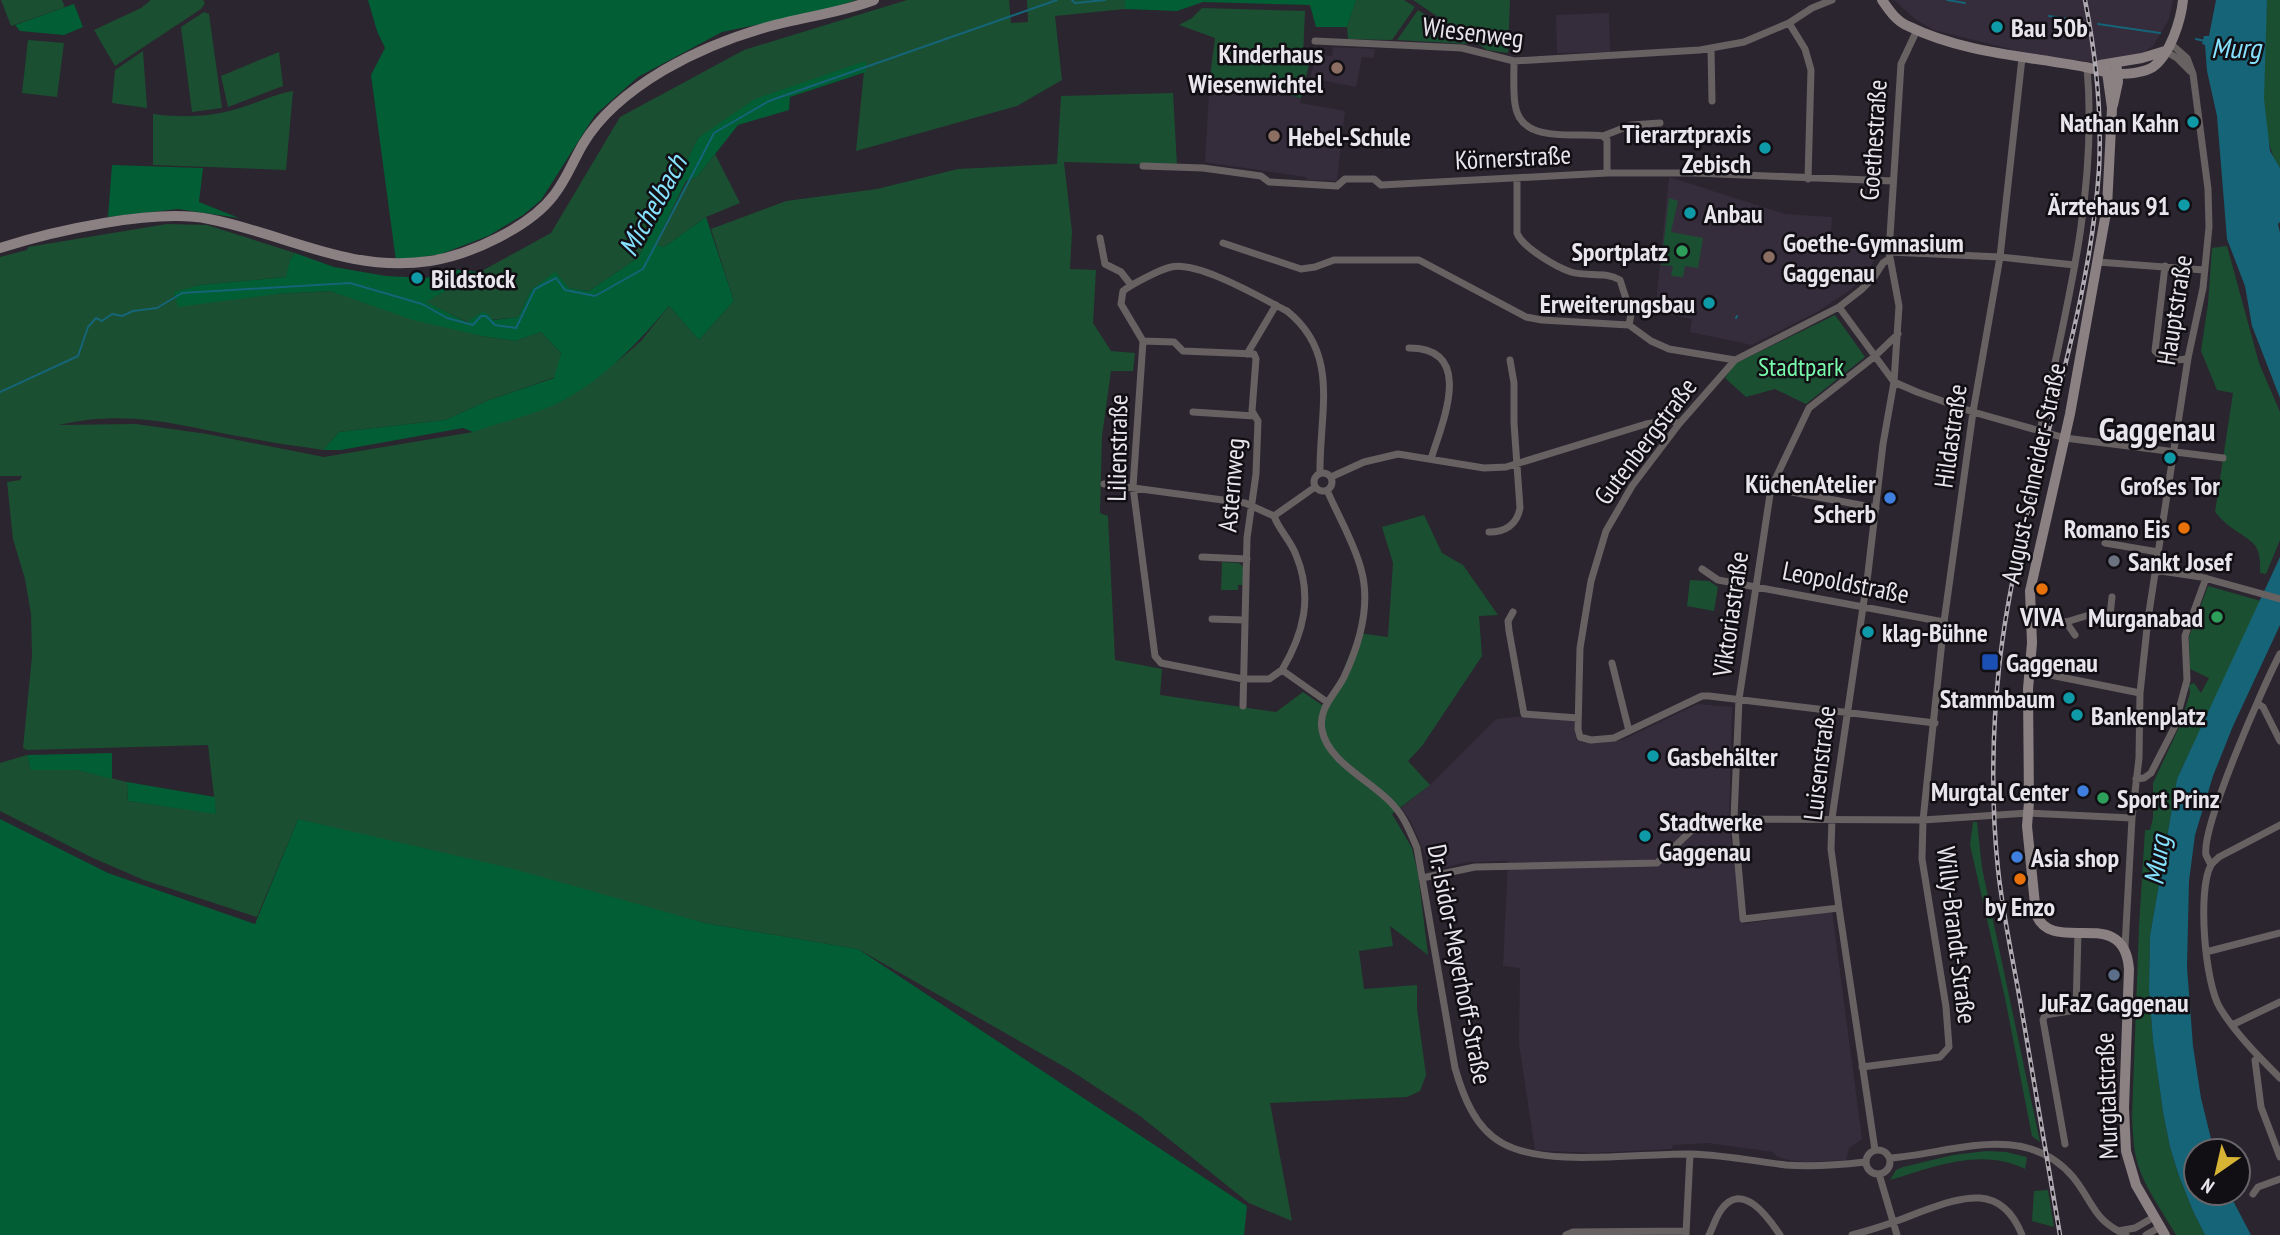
<svg xmlns="http://www.w3.org/2000/svg" width="2280" height="1235" font-family="'PT Sans Narrow',sans-serif">
<rect width="100%" height="100%" fill="#2b252f"/>
<!-- built -->
<path fill="#362d3c" d="M1894,0H2173L2169,19L2153,46L2138,56L2091,62L2031,54L1934,30L1915,19Z
M1609,13L1610,52L1557,53L1556,15Z
M1333,47L1375,49L1374,58L1362,57L1356,87L1310,78L1317,55L1332,56Z
M1210,77L1301,98L1300,103L1345,111L1337,181L1307,180L1306,177L1205,162Z
M1669,177L1785,214L1832,217L1830,245L1879,252L1867,273L1849,291L1817,312L1752,345L1690,332L1692,319L1655,312Z
M1698,704L1732,707L1729,823L1743,924L1832,911L1862,1139L1849,1148L1846,1160L1805,1162L1788,1160L1777,1157L1773,1152L1707,1143L1673,1145L1672,1149L1591,1153L1535,1150L1519,1044L1520,968L1503,966L1508,861L1469,862L1432,870L1411,822L1401,808L1430,785L1496,719L1524,716L1574,720L1576,740L1602,741L1622,740Z"/>
<!-- green -->
<path fill="#1b4f31" d="M1,0H62L65,7L11,26Z
M151,0H203L205,3L201,9L115,66L94,30L141,8Z
M907,0H1009L1011,23L1028,22L1027,0H1125V9L1055,16L1062,80L1017,106L856,151L865,61L698,138L639,257L589,291L569,288L531,290L518,317L468,322L425,302L551,233L620,117L744,50Z
M1356,0H1404L1415,7L1392,40L1348,39L1347,27Z
M1413,0H1510L1508,53L1487,50Z
M2267,0H2280V168C2255,135 2265,41 2267,0Z
M1202,8L1305,11L1303,56L1310,60L1301,98L1210,77L1215,38L1179,25L1192,18Z
M1418,10L1468,42L1467,44L1397,40Z
M204,12L209,14L222,108L192,112L181,27Z
M28,40L64,43L57,97L22,93Z
M143,51L147,108L112,103L115,70Z
M279,52L283,86L228,107L221,76Z
M293,91L286,170L153,165V114C183,118 211,117 240,108C258,103 274,94 293,91Z
M1173,93L1177,165L1064,162L1072,232L1070,269L1096,270L1093,323L1111,351L1135,353L1133,371H1111L1102,436L1100,513L1108,516L1115,660L1162,669L1160,695L1276,712L1303,692L1322,705L1340,679L1358,633L1388,637L1393,563L1382,527L1424,515L1442,553L1463,565L1498,615L1479,616L1482,656L1422,746L1408,761L1430,785L1392,814L1412,848L1418,874L1428,955L1390,926L1393,946L1359,951L1364,989L1417,985V1009L1426,1075L1420,1091L1407,1097L1270,1103L1292,1221L1249,1203L1140,1116L1070,1070L858,949L705,923L298,819L257,917L144,880L93,858L0,811V763L27,755L31,770H78L127,782L128,801L216,813L208,745L27,750L23,748L32,656L31,614L25,579L13,539L7,482L20,480L22,476H0V257L27,250L28,247L167,224L207,225L295,253L290,260L287,277L200,285L174,293L277,294L330,291L482,336L515,341L541,332L561,353L555,377L489,400L445,420L339,432L323,450C300,446 277,444 254,439C183,427 132,408 59,425L136,424L207,434L324,457L473,432L617,362L641,341L669,306L699,340L734,301L711,229L786,201L877,189L958,169L1057,164L1061,96Z
M715,154L740,203L706,217L664,247L654,244L687,181L697,177Z
M1669,198L1678,201L1671,232L1703,238L1698,268L1685,266L1683,277L1671,276L1673,266L1661,265Z
M2227,246L2259,363L2280,412V540L2266,574L2260,573C2261,542 2254,544 2232,528C2226,524 2220,518 2215,512L2233,393L2217,390L2201,351L2208,304L2212,248Z
M1835,315L1865,357L1806,404L1775,389L1746,397L1725,378L1734,364Z
M1222,562L1239,563L1243,567V585H1238V590H1221Z
M1690,580L1709,581L1718,587L1714,611L1687,606Z
M2208,586L2261,601L2177,779L2150,936L2149,990L2153,1041L2163,1112L2170,1147L2179,1176L2193,1211L2205,1235H2176C2164,1214 2149,1194 2140,1171C2133,1153 2133,1134 2132,1116L2139,927L2145,830H2150L2153,818V783L2181,723L2190,693L2189,685L2194,683L2201,693L2209,678L2190,669L2189,637Z
M1973,822H1977L1982,868L2040,1142L2032,1136L2005,998L1970,845Z
M1986,1151L2006,1152L2027,1157L2025,1169C1981,1147 1934,1167 1890,1180L1896,1170L1903,1167L1953,1155Z
M2048,1190L2054,1227L2032,1221L2034,1191Z"/>
<!-- forest -->
<path fill="#025e34" d="M368,0H856L819,12L722,32L638,77L595,115L541,200L523,215L488,236L441,254L396,261L371,75L385,48L377,31Z
M1125,0H1356L1347,27H1316L1310,5L1203,2L1177,11L1125,9Z
M74,4L83,27L64,35L20,31L15,25Z
M866,61V72L790,97L789,110L738,125L697,177L686,181L655,244L664,247L706,217L734,301L699,340L669,306C638,343 603,380 560,402C535,415 500,422 473,432L463,428L341,450H323L339,432L445,420L489,400L554,378L561,353L541,332L515,341L482,336L413,320L330,291L277,294L178,307L174,292L200,285L286,277L290,260L295,253L334,267L386,276L426,278L450,269L479,272L426,302L467,322L482,312L488,314L493,320L518,317L531,290L555,272L569,288L589,291L639,257L698,138L755,99Z
M112,165L203,168L199,202L239,218L178,209L108,217Z
M112,753V779L78,770H31L27,755Z
M127,782L215,797L216,814L128,801Z
M0,819L108,873L255,924L298,819L510,868L705,923L858,949L1247,1206L1244,1235H0Z"/>
<!-- water -->
<path fill="#156477" d="M2216,0H2267L2264,99L2270,151L2280,168V222L2278,224L2280,233V398L2252,326L2245,286L2227,239L2217,116L2207,71L2205,45L2202,44L2204,36H2209Z
M2280,557V625L2233,726L2213,776L2195,835L2189,881L2187,967L2193,1046L2201,1098L2214,1151H2196V1193H2229L2251,1235H2205L2193,1211L2179,1176L2170,1147L2163,1112L2153,1041L2149,990L2150,936L2177,779Z"/>
<g fill="none" stroke-linecap="round" stroke-linejoin="round">
<!-- stream -->
<path stroke="#156477" stroke-width="2" d="M1072,0L1075,3L1105,0
M1947,0L1965,3
M2049,16L2082,21
M2098,24L2160,33
M2196,39L2205,41
M1736,318L1737,316
M0,392L78,356L88,327L96,318L102,321L112,314L122,316L133,311L157,308L182,293L350,283L422,304L447,318L473,325L481,316H486L495,325L516,328L535,289L556,278L565,290L595,296L643,269L714,133L769,101L1057,0"/>
<!-- street-tunnel -->
<path stroke="#48424b" stroke-width="7" stroke-dasharray="7 3.5" stroke-linecap="butt" d="M2129,618L2140,619"/>
<!-- street -->
<path stroke="#676162" stroke-width="7" d="M1789,23L1805,49L1811,70L1808,179
M1315,41L1462,48L1514,61L1700,50L1744,42L1789,23L1812,8L1832,0
M1711,48L1712,101
M2165,51L2177,58L2190,71
M1514,61C1514,75 1513,90 1515,104C1520,145 1575,132 1603,136L1607,140V173
M1603,136L1631,125L1660,123
M1143,166L1203,168L1261,176L1269,182L1337,186L1345,179H1374L1381,185L1607,173H1694L1893,181
M1517,180V233C1522,247 1556,267 1571,272C1588,277 1604,271 1620,280L1631,314L1629,325
M1100,238L1105,264L1121,272L1131,285
M1223,243L1301,269L1315,267L1334,260H1419L1526,317L1542,320L1629,325L1651,341L1669,349L1735,360
M1889,252L2000,257L2075,265
M1889,259L1883,263L1874,277L1861,290L1839,307L1735,360L1679,424L1632,486L1606,531L1591,581L1580,648L1578,729L1580,737L1591,740L1614,738L1702,696H1709L1935,723
M2098,262L2204,270
M2165,266L2155,351C2162,359 2178,362 2188,358
M1839,307L1894,382L1917,392L1973,412L2065,438L2223,458
M1143,341L1174,342L1183,351L1254,354L1256,359L1252,411L1258,421L1256,474L1247,538L1243,706
M1409,348C1476,348 1442,423 1431,459
M1247,354L1276,305
M1193,412L1254,416
M2040,431C2066,311 2098,191 2087,67
M1314 482a9 9 0 1 1 18 0a9 9 0 1 1-18 0Z
M1320,473C1319,413 1341,354 1287,311C1261,298 1199,261 1171,267C1161,269 1132,284 1123,291L1121,304L1143,341L1133,487L1155,656L1161,663L1243,679H1269L1282,670L1327,702
M1331,477L1364,462L1398,454L1484,468L1506,467L1646,424L1671,420L1679,424
M1104,484L1245,503L1274,516L1315,487
M1771,488L1876,508
M1327,490C1338,516 1354,542 1361,569C1371,604 1359,645 1344,677C1335,695 1318,708 1322,730C1328,763 1374,782 1394,806C1405,818 1411,834 1417,848L1455,1068C1463,1096 1475,1128 1502,1143C1546,1168 1638,1153 1691,1154C1723,1155 1754,1161 1786,1165C1812,1167 1839,1165 1865,1162
M1274,516C1279,530 1291,541 1296,555C1313,596 1304,633 1282,670
M1489,532C1505,532 1517,525 1520,508L1514,423V383L1510,360
M2105,543L2158,552
M1202,557L1247,559
M1702,569L1718,580L1944,622
M2155,573L2161,571L2201,577L2280,599
M1513,612L1508,621L1509,631L1524,714L1578,718
M2032,615L2066,622L2075,635
M2110,616L2112,597
M1212,619L1244,620
M2066,622L2089,615L2129,618
M1612,663L1629,731
M2030,671L2140,693
M2258,704L2263,707L2280,741
M2136,779L2144,778L2151,773L2174,728L2187,680L2185,636L2206,578
M2280,825L2219,857C2216,860 2213,862 2211,865C2197,890 2205,984 2220,1008C2236,1034 2259,1057 2280,1078
M2211,865C2210,863 2207,857 2206,855C2201,827 2264,684 2280,654
M1422,878L1475,867L1657,863L1691,831L1717,821L1734,819L1923,820L2028,813L2132,818
M1839,908L1743,919L1734,819L1739,699L1771,488L1809,408L1874,357L1898,334
M2125,947L2132,818L2139,758L2140,693L2148,619L2188,358L2203,288L2209,227L2208,189L2193,74L2187,58L2170,43
M2206,952L2280,933
M2232,1025L2280,1002
M2259,1057L2255,1060L2261,1107L2280,1157
M1862,1067L1940,1057L1949,1047L1946,1007L1922,859L1923,820L1944,622L1973,412L2000,257L2022,58
M2065,1144L2043,1020L2045,1015L2076,1010L2078,932
M1866 1162a12 12 0 1 1 24 0a12 12 0 1 1-24 0Z
M1875,1150L1839,908L1831,849L1832,818L1868,573L1883,444L1894,382L1899,306L1889,252L1901,64L1917,30
M1890,1158C1950,1154 2025,1120 2073,1177C2094,1203 2092,1219 2126,1235
M1879,1174L1897,1235
M2253,1194L2258,1187L2280,1179
M2118,1231L2135,1228L2154,1217
M1686,1234L1690,1154
M1566,1235L1573,1232L1686,1231
M1709,1235C1713,1227 1716,1217 1721,1210C1742,1180 1768,1217 1780,1235
M1852,1235C1875,1229 1898,1221 1920,1212C1962,1197 2001,1182 2022,1235
M2146,1235L2160,1227"/>
<!-- secondary -->
<path stroke="#8b8183" stroke-width="10" d="M1882,0C1889,10 1896,21 1908,26C1963,53 2026,56 2085,67C2096,69 2105,73 2116,74C2128,74 2143,73 2153,67C2170,55 2181,20 2183,0
M2100,65L2142,58L2165,51
M2106,65L2112,108L2107,207L2070,414L2030,591L2032,643L2028,689L2029,802L2027,826L2036,914C2052,957 2124,903 2129,969L2124,1108L2126,1151L2136,1185L2165,1235
M2113,105L2118,82L2117,69
M0,248C53,231 155,208 209,219C286,234 348,273 430,261C470,255 530,227 554,195C566,180 573,161 583,144C602,112 632,89 664,70C695,52 732,37 767,27C802,17 840,13 874,0"/>
<!-- rail casing -->
<g stroke="#afaab2" stroke-width="4.5">
<path id="rail" d="M2060,1235C2047,1161 2035,1086 2022,1012C2014,964 2003,917 1998,869C1991,802 1992,735 1999,668C2017,499 2088,339 2099,169C2102,112 2096,56 2085,0"/>
</g>
<!-- rail -->
<use href="#rail" stroke="#120f14" stroke-width="2" stroke-dasharray="5" stroke-linecap="butt"/>
</g>
<!-- markers -->
<g fill="#0f9aa8" stroke="#120f14" stroke-width="2.5">
<circle cx="1997" cy="27" r="7"/>
<circle cx="2193" cy="122" r="7"/>
<circle cx="1765" cy="148" r="7"/>
<circle cx="2184" cy="205" r="7"/>
<circle cx="1690" cy="213" r="7"/>
<circle cx="417" cy="278" r="7"/>
<circle cx="1709" cy="303" r="7"/>
<circle cx="2170" cy="458" r="7"/>
<circle cx="1868" cy="632" r="7"/>
<circle cx="2069" cy="698" r="7"/>
<circle cx="2077" cy="715" r="7"/>
<circle cx="1653" cy="756" r="7"/>
<circle cx="1645" cy="836" r="7"/>
</g>
<g fill="#8d6e63" stroke="#120f14" stroke-width="2.5">
<circle cx="1337" cy="68" r="7"/>
<circle cx="1274" cy="136" r="7"/>
<circle cx="1769" cy="257" r="7"/>
</g>
<g fill="#2e9e5b" stroke="#120f14" stroke-width="2.5">
<circle cx="1682" cy="251" r="7"/>
<circle cx="2217" cy="617" r="7"/>
<circle cx="2103" cy="798" r="7"/>
</g>
<g fill="#3f7fe0" stroke="#120f14" stroke-width="2.5">
<circle cx="1890" cy="498" r="7"/>
<circle cx="2083" cy="791" r="7"/>
<circle cx="2017" cy="857" r="7"/>
</g>
<g fill="#e8710a" stroke="#120f14" stroke-width="2.5">
<circle cx="2184" cy="528" r="7"/>
<circle cx="2042" cy="589" r="7"/>
<circle cx="2020" cy="879" r="7"/>
</g>
<circle fill="#6b7280" stroke="#120f14" stroke-width="2.5" cx="2114" cy="561" r="7"/>
<rect fill="#1a4fb4" stroke="#120f14" stroke-width="2.5" x="1981" y="653" width="18" height="18" rx="3.5"/>
<circle fill="#5c6f8a" stroke="#120f14" stroke-width="2.5" cx="2114" cy="975" r="7"/>
<g text-anchor="middle" dominant-baseline="central" stroke-width="5" stroke-linejoin="round" paint-order="stroke">
<!-- poi labels -->
<g font-size="26" font-weight="bold" fill="#e9e5ec" stroke="#120f14" text-anchor="start">
<text x="2011" y="27">Bau 50b</text>
<text x="1323" y="53" text-anchor="end">Kinderhaus<tspan x="1323" dy="30">Wiesenwichtel</tspan></text>
<text x="2179" y="122" text-anchor="end">Nathan Kahn</text>
<text x="1751" y="133" text-anchor="end">Tierarztpraxis<tspan x="1751" dy="30">Zebisch</tspan></text>
<text x="1288" y="136">Hebel-Schule</text>
<text x="2170" y="205" text-anchor="end">Ärztehaus 91</text>
<text x="1704" y="213">Anbau</text>
<text x="1783" y="242">Goethe-Gymnasium<tspan x="1783" dy="30">Gaggenau</tspan></text>
<text x="1668" y="251" text-anchor="end">Sportplatz</text>
<text x="431" y="278">Bildstock</text>
<text x="1695" y="303" text-anchor="end">Erweiterungsbau</text>
<text x="1876" y="483" text-anchor="end">KüchenAtelier<tspan x="1876" dy="30">Scherb</tspan></text>
<text x="2170" y="485" text-anchor="middle">Großes Tor</text>
<text x="2170" y="528" text-anchor="end">Romano Eis</text>
<text x="2128" y="561">Sankt Josef</text>
<text x="2042" y="616" text-anchor="middle">VIVA</text>
<text x="2203" y="617" text-anchor="end">Murganabad</text>
<text x="1882" y="632">klag-Bühne</text>
<text x="2006" y="662">Gaggenau</text>
<text x="2055" y="698" text-anchor="end">Stammbaum</text>
<text x="2091" y="715">Bankenplatz</text>
<text x="1667" y="756">Gasbehälter</text>
<text x="2069" y="791" text-anchor="end">Murgtal Center</text>
<text x="2117" y="798">Sport Prinz</text>
<text x="1659" y="821">Stadtwerke<tspan x="1659" dy="30">Gaggenau</tspan></text>
<text x="2031" y="857">Asia shop</text>
<text x="2020" y="906" text-anchor="middle">by Enzo</text>
<text x="2114" y="1002" text-anchor="middle">JuFaZ Gaggenau</text>
</g>
<!-- street labels -->
<g font-size="26" fill="#e9e5ec" stroke="#120f14">
<text transform="translate(1473 32) rotate(7)">Wiesenweg</text>
<text transform="translate(1873 140) rotate(-86)">Goethestraße</text>
<text transform="translate(1513 157) rotate(-3)">Körnerstraße</text>
<text transform="translate(2174 310) rotate(-81)">Hauptstraße</text>
<text transform="translate(1950 436) rotate(-82)">Hildastraße</text>
<text transform="translate(1645 441) rotate(-53)">Gutenbergstraße</text>
<text transform="translate(1117 448) rotate(-89)">Lilienstraße</text>
<text transform="translate(2033 473) rotate(-78)">August-Schneider-Straße</text>
<text transform="translate(1231 485) rotate(-85)">Asternweg</text>
<text transform="translate(1846 582) rotate(11)">Leopoldstraße</text>
<text transform="translate(1730 614) rotate(-82)">Viktoriastraße</text>
<text transform="translate(1819 763) rotate(-83)">Luisenstraße</text>
<text transform="translate(1957 935) rotate(83)">Willy-Brandt-Straße</text>
<text transform="translate(1460 964) rotate(79)">Dr.-Isidor-Meyerhoff-Straße</text>
<text transform="translate(2106 1096) rotate(-92)">Murgtalstraße</text>
</g>
<!-- park labels -->
<g font-size="26" fill="#78faac" stroke="#120f14">
<text x="1801" y="366">Stadtpark</text>
</g>
<!-- water labels -->
<g font-size="28" font-style="italic" fill="#86e2fe" stroke="#120f14">
<text x="2236" y="47">Murg</text>
<text transform="translate(652 205) rotate(-61)">Michelbach</text>
<text transform="translate(2156 860) rotate(-82)">Murg</text>
</g>
<!-- district labels -->
<g font-size="33" font-weight="bold" fill="#e9e5ec" stroke="#120f14">
<text x="2157" y="428">Gaggenau</text>
</g>
</g>
<!-- north arrow -->
<g transform="translate(2217 1172) rotate(214)"><circle r="33" fill="#120f14" stroke="#68656a" stroke-width="2"/>
<path d="M0-5L12 26L0 18L-12 26Z" fill="#d7b434"/>
<text y="-10" font-size="19" font-weight="bold" text-anchor="middle" fill="#e9e5ec">N</text>
</g>
</svg>
